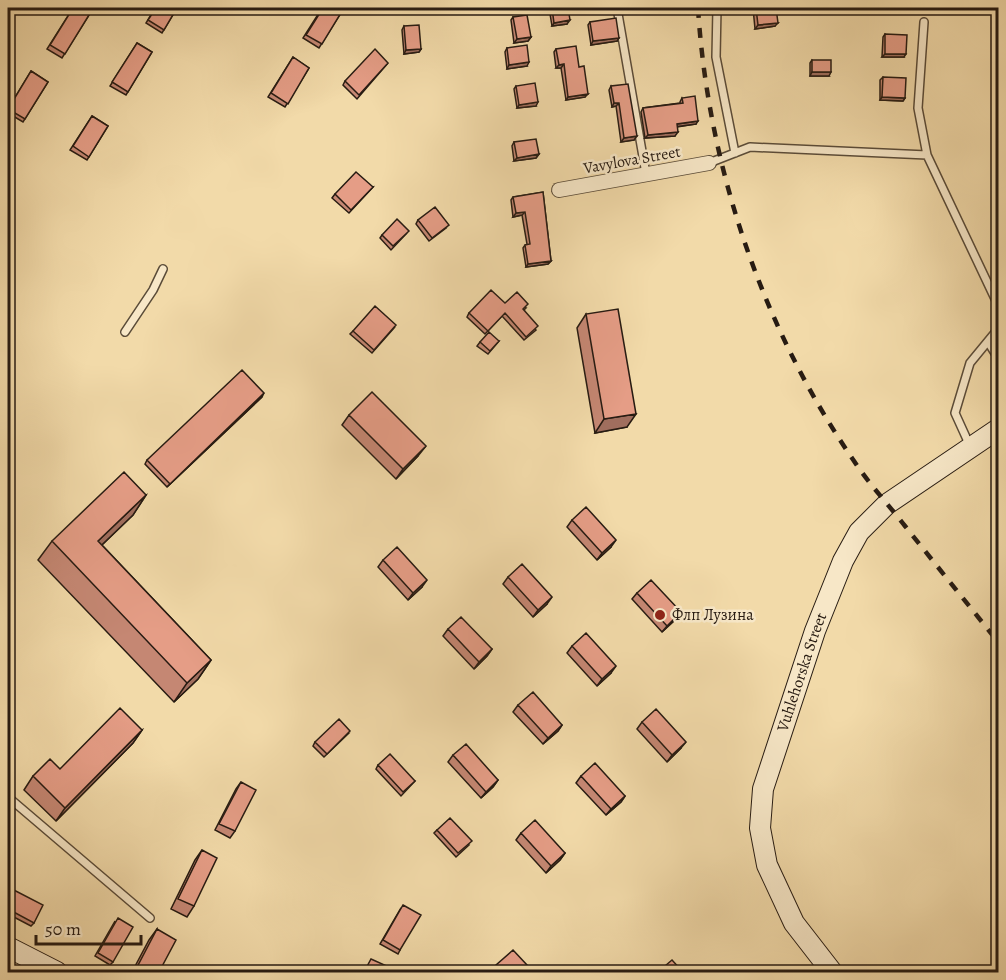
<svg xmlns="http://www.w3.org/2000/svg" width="1006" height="980" font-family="Alegreya,serif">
<rect width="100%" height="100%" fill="#f2daa9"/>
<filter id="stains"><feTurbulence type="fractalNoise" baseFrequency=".00333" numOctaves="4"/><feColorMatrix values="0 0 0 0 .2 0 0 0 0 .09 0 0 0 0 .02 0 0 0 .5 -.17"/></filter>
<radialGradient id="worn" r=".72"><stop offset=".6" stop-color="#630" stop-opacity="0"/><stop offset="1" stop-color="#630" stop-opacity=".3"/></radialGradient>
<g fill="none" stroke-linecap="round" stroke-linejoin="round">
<!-- service casing -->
<g stroke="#5a4b38" stroke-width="10">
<path id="service" d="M617,8L646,174
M717,8L716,57L735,153
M924,22L918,108L927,155
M709,163L750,147L927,155L998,305
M125,332L153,290L163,269
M988,342L998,358
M970,446L955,413L970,363L998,329
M8,797L150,918"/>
</g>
<!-- minor casing -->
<g stroke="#5a4b38" stroke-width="16">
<path id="minor" d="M559,190L709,163"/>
</g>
<!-- secondary casing -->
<g stroke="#271b12" stroke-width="22">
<g id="secondary">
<path d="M8,947L57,972"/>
<path id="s1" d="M832,972L794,923L767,865L760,828L763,789L815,631L843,561L859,532L887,504L998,429"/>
</g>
</g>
<!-- service -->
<use href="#service" stroke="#f7e7c7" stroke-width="7"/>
<!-- minor -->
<use href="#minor" stroke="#f7e7c7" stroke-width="14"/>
<!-- secondary -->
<use href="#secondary" stroke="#f7e7c7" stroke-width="20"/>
<!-- rail -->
<path stroke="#271b12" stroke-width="4.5" stroke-dasharray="10 10" stroke-linecap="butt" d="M698,8C708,168 763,329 854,461C869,484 888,504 905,526C936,565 967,603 998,642"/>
</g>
<!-- wall -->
<path fill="#c58773" stroke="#271b12" stroke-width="1.5" d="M73,8L89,15L62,58L47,49Z
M155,8H177L162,33L146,23Z
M322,8H344L319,48L303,38Z
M549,8H568L567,24L552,26Z
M753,8H776L775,26L755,29Z
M513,17L531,37L528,41L514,43L511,20Z
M590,22L617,41L591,45L588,25Z
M404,26L421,49L419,52L404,54L402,30Z
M885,34L904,57H882L883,37Z
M137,43L152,52L126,95L110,86Z
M507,48L527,66L507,69L505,52Z
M556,49L579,67L585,97L566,100L561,68H556L554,52Z
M293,57L309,68L285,107L268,97Z
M812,60L829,76H810V63Z
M388,63L357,99L343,85L345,81Z
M31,71L48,82L23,122L8,113V109Z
M883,77L905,98L903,101L880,100V80Z
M516,86L536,106L517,108L514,89Z
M611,86L634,140L621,142L616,106L612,107L609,90Z
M682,98L696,124L677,127L675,136L645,138L641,112L643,108L680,103V102Z
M92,116L108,126L87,160L70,150Z
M514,142L539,154L536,158L514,161L512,146Z
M373,187L349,213L332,198L335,194Z
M543,192L551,261L548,264L526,267L523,248L525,245L527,244L522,215L513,217L511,200L513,197Z
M418,220L446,228L429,241L416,224Z
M406,234L391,250L380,238L382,235Z
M505,303L526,308L524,310L536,330L524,340L502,316L485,334L467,317L469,313Z
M586,314L627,427L595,433L577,328Z
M394,328L372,353L350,334L353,331Z
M499,341L488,354L477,346L480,342Z
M262,397L167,487L145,464L147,460Z
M349,415L418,456L396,479L342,425Z
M146,495L133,515L102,545L211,660L198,679L174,702L38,560L52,541Z
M572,520L611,547L597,560L567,527Z
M383,560L422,587L408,600L378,567Z
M508,577L547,604L533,617L503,584Z
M637,593L681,612L676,619L662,632L632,599Z
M448,629L492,649L487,656L474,669L443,636Z
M572,646L611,673L597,686L567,653Z
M518,705L562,725L558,731L543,744L513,712Z
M642,722L681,748L667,762L637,729Z
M142,730L133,743L56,821L24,790L33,776L60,769Z
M348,734L324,757L313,746L315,742Z
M453,755L498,780L493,787L481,798L448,762Z
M378,765L415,781L401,796L376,769Z
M581,776L625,796L621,802L606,815L576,783Z
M241,782L235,831L230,838L215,830L236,789Z
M437,830L469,845L456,857L434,833Z
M521,833L565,853L560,860L546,873L516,840Z
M202,850L194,906L187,917L171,909L195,860Z
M8,887L34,923L31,926L8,914Z
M401,908L400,950L398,954L380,944Z
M115,921L113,962L110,965L95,956Z
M157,929L159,972H132L149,940Z"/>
<!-- shaded-wall -->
<path fill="#a06e5e" stroke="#271b12" stroke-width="1.5" d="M570,20L567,24L552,26L554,23Z
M778,23L775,26L755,29L758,25Z
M531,37L528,41L514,43L517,39Z
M619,38L617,41L591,45L593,41Z
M421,49L419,52L404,54L406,50Z
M885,54H906L904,57H882Z
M529,62L527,66L507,69L509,65Z
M564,64L561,68H556L559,65Z
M812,72H831L829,76H810Z
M588,94L585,97L566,100L568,97Z
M882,97L905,98L903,101L880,100Z
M538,102L536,106L517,108L519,105Z
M614,103H619L616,106L612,107Z
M698,121L696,124L674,127L677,124Z
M678,132L675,136L645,138L648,135Z
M637,136L634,140L621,142L624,138Z
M539,154L536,158L514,161L517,158Z
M525,212L522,215L513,217L516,213Z
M551,261L548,264L526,267L528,264Z
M264,393L262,397L167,487L170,484Z
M636,414L627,427L595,433L604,419Z
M426,446L418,456L396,479L403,469Z
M146,495L133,515L85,561L98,541Z
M616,540L611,547L597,560L602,553Z
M427,580L422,587L408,600L413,593Z
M552,597L547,604L533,617L538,610Z
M681,612L676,619L662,632L667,626Z
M492,649L487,656L474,669L479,662Z
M211,660L198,679L174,702L187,683Z
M616,666L611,673L597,686L602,679Z
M562,725L558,731L543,744L548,738Z
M142,730L133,743L56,821L65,808Z
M686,742L681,748L667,762L672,755Z
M498,780L493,787L481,798L486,792Z
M625,796L621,802L606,815L611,809Z
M565,853L560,860L546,873L551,866Z"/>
<!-- building -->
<path fill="#e59d86" stroke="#271b12" stroke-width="1.5" d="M73,8H76L89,15L65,54L50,45Z
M156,8H177L164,30L148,20Z
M323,8H344L322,44L306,35Z
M552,8H568L570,20L554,23Z
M756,8H776L778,23L758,25Z
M527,15L531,37L517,39L513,17Z
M616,18L619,38L593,41L590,22Z
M419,25L421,49L406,50L404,26Z
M885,34L907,35L906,54H885Z
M137,43L152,52L128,92L112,82Z
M527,45L529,62L509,65L507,48Z
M576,46L579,67L584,66L588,94L568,97L564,64L559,65L556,49Z
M375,49L388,63L359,95L345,81Z
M293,57L309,68L288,104L271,93Z
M812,60H831V72H812Z
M31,71L48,82L25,119L8,109Z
M883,77L906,78L905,98L882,97Z
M535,83L538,102L519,105L516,86Z
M628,84L637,136L624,138L619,103H614L611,86Z
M695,96L698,121L677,124L678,132L648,135L643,108L683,103L682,98Z
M92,116L108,126L89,157L73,146Z
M536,139L539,154L517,158L514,142Z
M356,172L373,187L351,210L335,194Z
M543,192L551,261L528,264L525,245L530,244L525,212L516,213L513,197Z
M435,207L449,225L432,238L418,220Z
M397,219L409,231L393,246L382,235Z
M491,290L505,303L517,292L528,304L523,309L538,326L526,337L505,313L488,331L469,313Z
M375,306L396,325L374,350L353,331Z
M618,309L636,414L604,419L586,314Z
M489,332L499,341L490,351L480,342Z
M242,370L264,393L170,484L147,460Z
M372,392L426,446L403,469L349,415Z
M124,472L146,495L98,541L211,660L187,683L52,541Z
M586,507L616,540L602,553L572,520Z
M397,547L427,580L413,593L383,560Z
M522,564L552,597L538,610L508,577Z
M651,580L681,612L667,626L637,593Z
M461,617L492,649L479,662L448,629Z
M586,633L616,666L602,679L572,646Z
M533,692L562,725L548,738L518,705Z
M120,708L142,730L65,808L33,776L50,759L60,769Z
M656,709L686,742L672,755L642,722Z
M339,719L350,731L327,754L315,742Z
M466,744L498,780L486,792L453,755Z
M390,754L415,781L403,792L378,765Z
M595,763L625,796L611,809L581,776Z
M241,782L256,790L235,831L219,824Z
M450,818L472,841L458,853L437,830Z
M535,820L565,853L551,866L521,833Z
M202,850L217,858L194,906L178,899Z
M8,887L43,905L34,923L8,909Z
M403,905L421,915L400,950L383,940Z
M118,918L133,927L113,962L98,953Z
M157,929L176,940L159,972H137L135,971Z
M513,950L527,965L519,972H488Z
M371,959L389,967L386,972H364Z
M672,960L683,972H658Z"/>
<!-- markers -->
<circle fill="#8f2418" stroke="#f7e7c7" stroke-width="2" cx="660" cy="615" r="6"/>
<g text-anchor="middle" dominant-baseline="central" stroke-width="5" stroke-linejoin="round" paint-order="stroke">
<!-- street labels -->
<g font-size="16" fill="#271b12" stroke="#f7e7c7">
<text transform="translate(632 160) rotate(-10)">Vavylova Street</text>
<text stroke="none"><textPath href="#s1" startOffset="326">Vuhlehorska Street</textPath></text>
</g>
<!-- poi labels -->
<g font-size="16" fill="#271b12" stroke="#f7e7c7" text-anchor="start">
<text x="672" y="615">Флп Лузина</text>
</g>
</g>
<!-- margin -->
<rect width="1006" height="980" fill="none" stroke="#f2daa9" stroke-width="30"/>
<rect x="9" y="9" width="988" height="962" fill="none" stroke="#271b12" stroke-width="3"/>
<rect x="15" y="15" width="976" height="950" fill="none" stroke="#271b12" stroke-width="1.5"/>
<!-- scale -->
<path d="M36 935v9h105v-9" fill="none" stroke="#271b12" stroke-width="3"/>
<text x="45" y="935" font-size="18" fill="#271b12" stroke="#f7e7c7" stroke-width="4.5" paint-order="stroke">50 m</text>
<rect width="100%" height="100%" filter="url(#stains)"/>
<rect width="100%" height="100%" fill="url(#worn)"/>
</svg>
